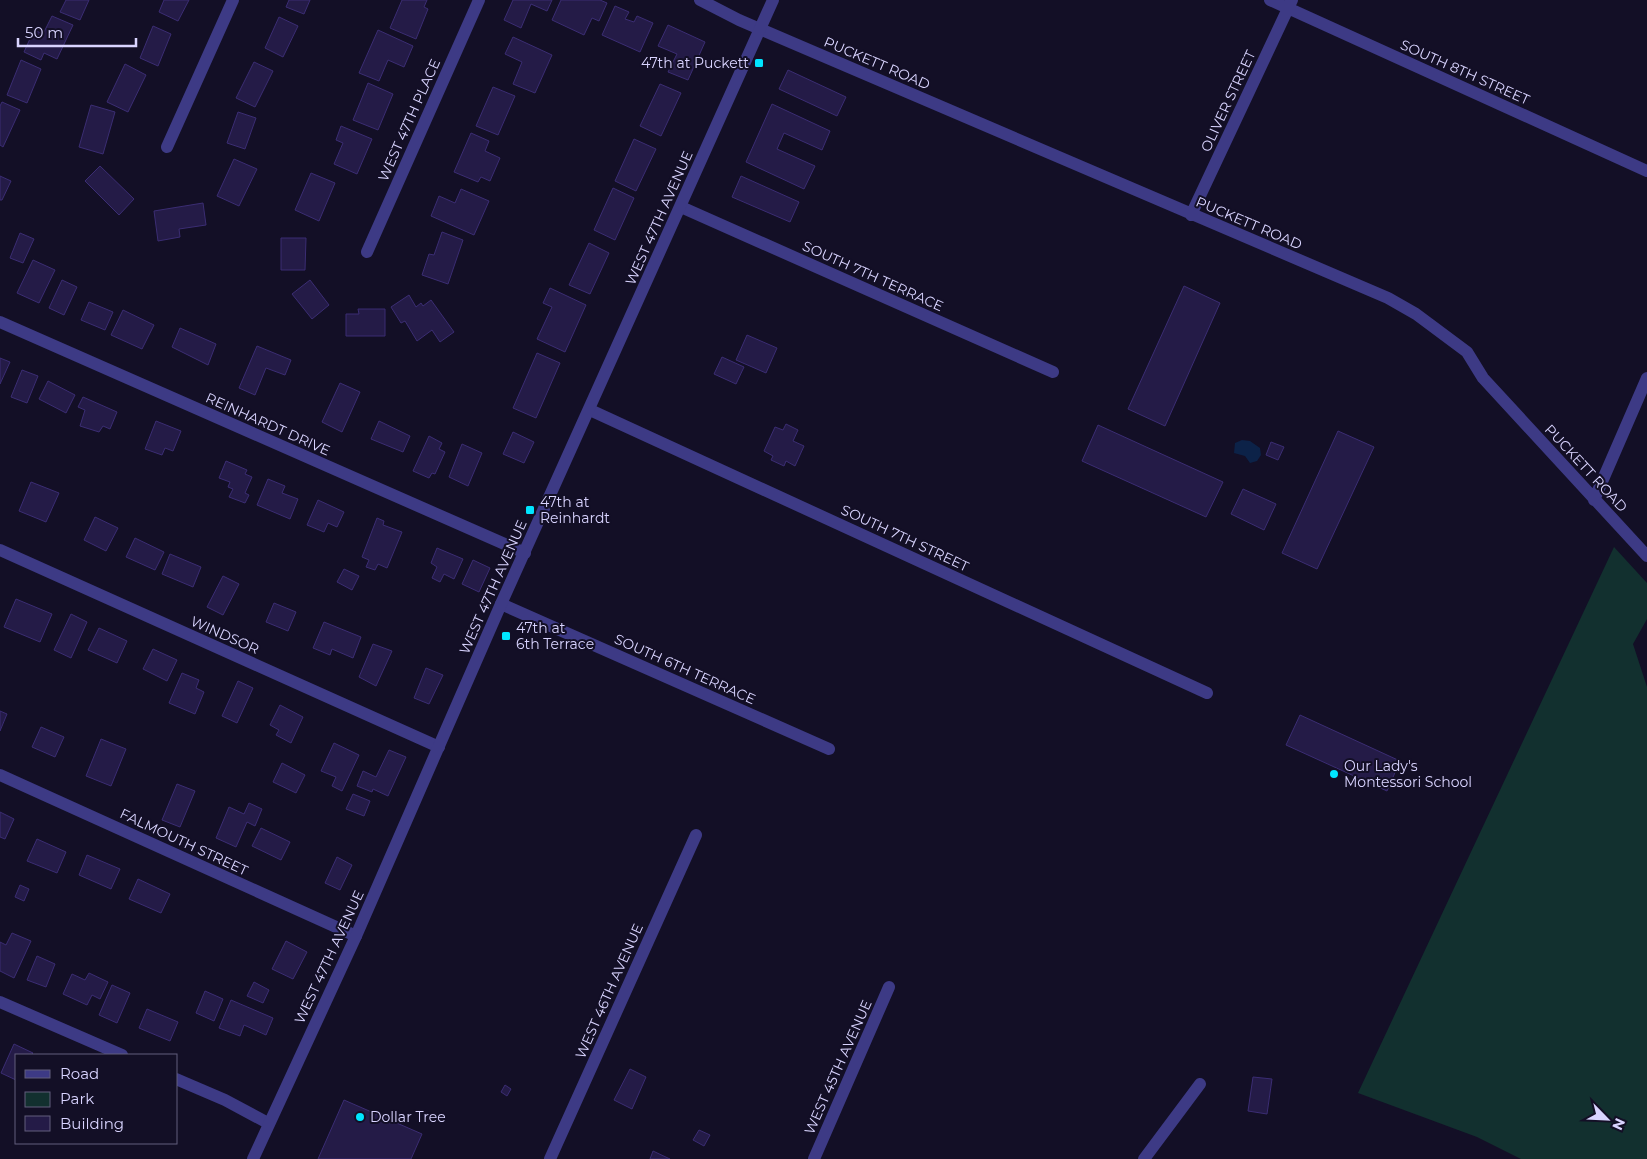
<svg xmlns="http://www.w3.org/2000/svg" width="1647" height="1159" font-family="Montserrat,sans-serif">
<rect width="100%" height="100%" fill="#130f26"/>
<!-- green -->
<path fill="#12302f" d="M1614,547L1647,583V619L1633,644L1647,687V1159H1521L1477,1137L1358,1093Z"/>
<!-- water -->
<path fill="#0c2248" d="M1242,440L1250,441L1260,448L1261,455L1257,461L1250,463L1245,456L1234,453L1235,443Z"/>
<!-- building -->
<path fill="#241b47" stroke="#3b2d73" d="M66,0H89L80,20L60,12Z
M164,0H189L178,21L159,12Z
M289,0H310L304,14L286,7Z
M402,0H427L424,7L428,9L416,39L390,28Z
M513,0H552L547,11L531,4L521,28L504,20Z
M561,0H600L607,3L599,21L592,18L584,35L552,20Z
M615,6L629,12L625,19L634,22L637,16L653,23L640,52L602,35Z
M52,16L73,25L57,59L44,53L41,60L24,52L34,30L43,34Z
M279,17L298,26L283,57L265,48Z
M668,25L705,42L688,80L668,72L677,54L658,46Z
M153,26L171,34L158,66L140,58Z
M378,30L413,46L404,67L388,60L379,81L359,73Z
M513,37L552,55L535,93L513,84L522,62L505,54Z
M21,60L41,69L27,103L7,95Z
M254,62L273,71L255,107L236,98Z
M125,64L146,75L128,112L107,102Z
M788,70L846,97L837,116L779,89Z
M368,83L393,94L378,130L353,120Z
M660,84L681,93L661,136L640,126Z
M493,87L515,96L498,135L476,126Z
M2,102L20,110L3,147L0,145V106Z
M772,104L830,131L822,150L784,133L777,149L815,166L804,189L746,162Z
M91,105L115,112L103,154L79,147Z
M238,112L256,118L245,149L227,143Z
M341,126L372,139L357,174L334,164L343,143L336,140Z
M471,133L489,141L485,151L500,158L490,181L481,177L478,182L454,172Z
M634,139L656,149L636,191L615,181Z
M234,159L257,169L239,206L217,196Z
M100,166L134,199L119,215L85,181Z
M311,173L335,183L319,221L295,210Z
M0,176L11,181L2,200H0Z
M741,176L799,202L790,222L732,197Z
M613,188L634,198L615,240L594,230Z
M461,189L489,201L474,235L431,216L439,196L455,203Z
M203,203L206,225L179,229L180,237L158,241L154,211Z
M442,232L463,240L448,284L422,275L429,254L434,255Z
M20,233L34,239L23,263L10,258Z
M281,238H306L305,270H281Z
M589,243L609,253L590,294L569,285Z
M33,260L55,270L39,303L17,293Z
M62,280L77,287L64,315L49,308Z
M310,280L329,305L312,319L292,294Z
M1184,286L1220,303L1165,426L1128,409Z
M550,288L586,305L565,352L537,339L552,307L543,303Z
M409,295L416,307L421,303L423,306L431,300L454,332L440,342L432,330L417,341L405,321L401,323L391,307Z
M89,302L113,312L105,330L81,320Z
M358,309H385V336H346V314H359Z
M123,310L154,325L142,349L111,335Z
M180,328L216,344L208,365L172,347Z
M747,335L777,348L766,373L736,360Z
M257,346L291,360L285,375L266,368L255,395L239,388Z
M537,353L560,363L536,418L513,408Z
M722,357L744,367L736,384L714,374Z
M0,358L10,362L0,384Z
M22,370L38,376L27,403L11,397Z
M48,381L75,395L66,413L39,399Z
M340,383L360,392L342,432L322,422Z
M83,397L117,412L110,429L103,426L99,432L80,426L85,410L78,407Z
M156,421L181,431L173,451L165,448L162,455L145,449Z
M379,421L410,436L403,452L371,439Z
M786,424L798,430L793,441L804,446L795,466L786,461L784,466L771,460L773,456L764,451L775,427L783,430Z
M1098,425L1223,482L1206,517L1082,461Z
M1338,431L1374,447L1317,569L1282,553Z
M513,432L534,442L524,463L503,454Z
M429,436L442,443L439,449L445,452L435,474L432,473L429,478L413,471Z
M1271,442L1284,447L1278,460L1266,455Z
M462,444L482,453L468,486L449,477Z
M226,461L247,470L245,474L252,477L245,493L249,495L245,503L229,497L233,489L228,487L230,482L219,478Z
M268,479L285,486L282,493L298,499L290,519L257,505Z
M31,482L59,493L46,522L19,511Z
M1243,489L1276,504L1264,530L1231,514Z
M318,500L344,512L337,527L328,523L324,532L307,525Z
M95,517L118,528L106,551L84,540Z
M377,518L384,521L383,525L402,532L387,568L378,564L375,570L366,567L369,560L362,557Z
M135,538L164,552L155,570L126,557Z
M437,548L463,559L454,579L444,574L440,582L432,578L437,567L431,563Z
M170,554L201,567L193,587L162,574Z
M473,560L490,568L479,592L462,584Z
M344,569L359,576L352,590L337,582Z
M223,576L239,584L223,615L207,607Z
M16,599L52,614L40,642L4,627Z
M274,603L296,612L288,631L266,622Z
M71,614L87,622L71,658L54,650Z
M324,622L361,637L353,658L332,649L330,655L313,648Z
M99,628L127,641L117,663L88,650Z
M373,644L392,651L376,686L359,677Z
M153,649L177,660L167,681L143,669Z
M426,668L443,675L429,704L414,698Z
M182,673L199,680L196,688L204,692L195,714L169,703Z
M238,681L253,688L237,723L222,716Z
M280,705L303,717L291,743L276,735L279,730L270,725Z
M0,711L7,714L0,731Z
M1300,715L1400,761L1387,791L1286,745Z
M41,727L64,737L55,757L32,747Z
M101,739L126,749L111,786L86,776Z
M334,743L359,755L342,791L332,786L336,777L321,771Z
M389,750L406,757L388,796L373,789L372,792L357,786L363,771L376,777Z
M282,763L305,775L296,793L273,782Z
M177,784L195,791L180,827L162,820Z
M353,794L370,801L364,816L346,809Z
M249,803L262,809L255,826L247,822L236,847L216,838L229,807L244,814Z
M0,812L14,819L5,839L0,837Z
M261,828L290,842L281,860L252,846Z
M37,839L66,852L57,873L27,861Z
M87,855L120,869L111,889L79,875Z
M337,857L352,865L340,890L325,883Z
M138,879L170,894L161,913L129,899Z
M20,885L29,889L24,901L15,897Z
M12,933L31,941L14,978L0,971V942L6,945Z
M286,941L307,952L293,979L272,969Z
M37,956L55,964L46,987L27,980Z
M89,973L108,982L100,999L92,995L87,1005L63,994L72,974L85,980Z
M254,982L269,990L263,1003L247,996Z
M112,985L130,993L117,1023L99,1015Z
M205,991L223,999L214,1021L196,1013Z
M231,1000L273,1018L266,1035L244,1025L240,1036L219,1028Z
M147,1009L178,1022L170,1041L139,1028Z
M14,1044L33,1053L31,1055H16V1080L1,1073Z
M630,1069L646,1077L632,1109L614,1100Z
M1253,1077L1272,1079L1267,1114L1248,1111Z
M505,1085L511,1089L507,1096L501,1092Z
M344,1100L422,1134L411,1159H318Z
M699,1130L710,1135L704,1146L693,1140Z
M653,1151L670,1159H650Z"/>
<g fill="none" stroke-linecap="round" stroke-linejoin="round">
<!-- minor -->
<path stroke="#3d3a85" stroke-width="12" d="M700,0L739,20L1388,298L1416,314L1467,352L1483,378L1647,556
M1270,0L1647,171
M167,147L233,0
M681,207L1053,372
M1191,215L1292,0
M367,252L479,0
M0,322L525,553
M590,410L1207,693
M1594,500L1647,378
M0,550L439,747
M501,604L829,749
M0,775L356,936
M0,1002L122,1055
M176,1079L225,1100L268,1123
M550,1159L696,835
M814,1159L889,987
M1144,1159L1200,1084"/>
<!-- tertiary -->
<path stroke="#3d3a85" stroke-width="12" d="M253,1159L356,936L501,604L773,0"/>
</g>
<!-- markers -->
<g fill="#00e5ff" stroke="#130f26" stroke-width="2">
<rect x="754" y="58" width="10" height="10" rx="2.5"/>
<rect x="525" y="505" width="10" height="10" rx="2.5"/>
<rect x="501" y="631" width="10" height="10" rx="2.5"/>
<circle cx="1334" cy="774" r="5"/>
<circle cx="360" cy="1117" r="5"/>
</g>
<g text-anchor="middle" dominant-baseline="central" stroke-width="4" stroke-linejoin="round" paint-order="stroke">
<!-- poi labels -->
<g font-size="14" fill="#d9d4ff" stroke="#130f26" text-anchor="start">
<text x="749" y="63" text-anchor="end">47th at Puckett</text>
<text x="540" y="502">47th at<tspan x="540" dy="16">Reinhardt</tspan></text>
<text x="516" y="628">47th at<tspan x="516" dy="16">6th Terrace</tspan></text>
<text x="1344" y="766">Our Lady's<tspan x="1344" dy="16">Montessori School</tspan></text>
<text x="370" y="1117">Dollar Tree</text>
</g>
<!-- street labels -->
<g font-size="14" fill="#d9d4ff" stroke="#130f26">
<text transform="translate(877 63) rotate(23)">PUCKETT ROAD</text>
<text transform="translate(1465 72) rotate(24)">SOUTH 8TH STREET</text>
<text transform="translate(1228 101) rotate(-65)">OLIVER STREET</text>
<text transform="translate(409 120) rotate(-66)">WEST 47TH PLACE</text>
<text transform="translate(659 218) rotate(-66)">WEST 47TH AVENUE</text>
<text transform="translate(1249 223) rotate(23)">PUCKETT ROAD</text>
<text transform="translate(873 276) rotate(24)">SOUTH 7TH TERRACE</text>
<text transform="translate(268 424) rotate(24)">REINHARDT DRIVE</text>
<text transform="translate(1586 468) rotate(47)">PUCKETT ROAD</text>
<text transform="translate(905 538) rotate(25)">SOUTH 7TH STREET</text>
<text transform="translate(493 587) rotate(-66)">WEST 47TH AVENUE</text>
<text transform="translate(225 635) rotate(24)">WINDSOR</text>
<text transform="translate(685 669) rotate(24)">SOUTH 6TH TERRACE</text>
<text transform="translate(184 842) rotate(25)">FALMOUTH STREET</text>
<text transform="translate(329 957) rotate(-65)">WEST 47TH AVENUE</text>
<text transform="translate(609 991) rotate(-66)">WEST 46TH AVENUE</text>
<text transform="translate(838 1067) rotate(-66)">WEST 45TH AVENUE</text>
</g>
</g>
<!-- legend -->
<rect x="15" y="1054" width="162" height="90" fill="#130f26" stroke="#625e7d"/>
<rect x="25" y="1070" width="25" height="8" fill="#3d3a85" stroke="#625e7d"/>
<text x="60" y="1079" font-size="15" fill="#d9d4ff">Road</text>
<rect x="25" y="1092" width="25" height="15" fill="#12302f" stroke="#625e7d"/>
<text x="60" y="1104" font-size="15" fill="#d9d4ff">Park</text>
<rect x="25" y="1116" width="25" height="15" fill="#241b47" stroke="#625e7d"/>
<text x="60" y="1129" font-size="15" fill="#d9d4ff">Building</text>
<!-- north arrow -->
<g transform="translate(1607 1119) rotate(114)" stroke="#130f26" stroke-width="4" paint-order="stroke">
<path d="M0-4L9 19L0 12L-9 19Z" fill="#d9d4ff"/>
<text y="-8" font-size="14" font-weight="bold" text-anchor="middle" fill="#d9d4ff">N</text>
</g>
<!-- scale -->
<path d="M18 38v8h118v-8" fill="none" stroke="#d9d4ff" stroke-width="2.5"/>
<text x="25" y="38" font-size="15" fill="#d9d4ff" stroke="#130f26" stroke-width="4" paint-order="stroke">50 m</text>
</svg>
